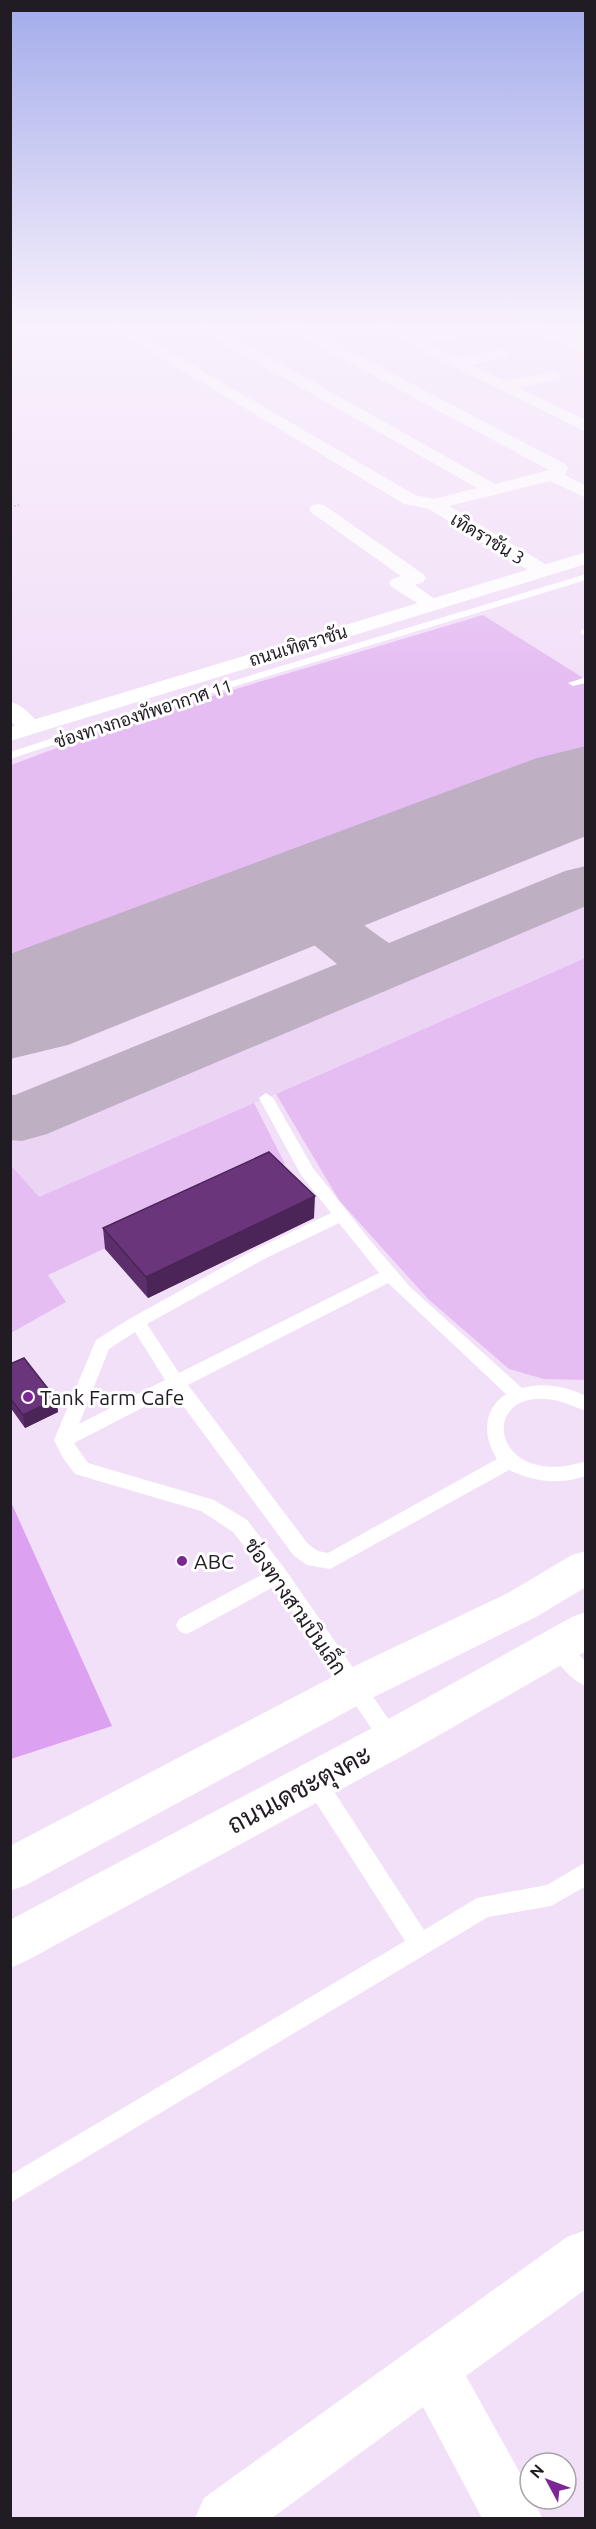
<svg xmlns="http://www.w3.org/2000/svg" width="596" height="2529" font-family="Ubuntu,Sarabun,sans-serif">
<rect width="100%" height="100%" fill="#f2e0f8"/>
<!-- built -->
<path fill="#ecd5f4" d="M585,869V958L39,1198L11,1164L10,1094L21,1105L353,968L299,924L336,910L387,950Z"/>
<!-- green -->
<path fill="#e5bdf2" d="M483,615L585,679V761L11,979V765L129,721Z
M585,958V1380L544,1379L509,1369L428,1299L339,1200L276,1094Z
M254,1103L285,1164L48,1275L66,1302L11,1333L10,1164L39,1197Z"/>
<!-- water -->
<path fill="#dca1f0" d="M10,1500L112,1726L11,1759H10Z"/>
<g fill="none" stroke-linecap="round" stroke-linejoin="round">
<!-- taxiway -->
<path fill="#beafc3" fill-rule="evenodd" d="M568,777H586V810L549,805L541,793L549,781Z
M586,866V906L47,1134L22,1141L10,1140V1095H15L337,964L290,925L258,919L249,906L258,893C326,876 339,911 389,943L565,871Z"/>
<!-- runway -->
<path fill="#beafc3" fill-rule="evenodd" d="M586,746V836L68,1045L10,1059V954L537,758Z"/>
<!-- path -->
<path stroke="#ad9fb1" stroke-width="1.5" stroke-dasharray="2 2" stroke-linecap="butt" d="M10,507L19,505"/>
<!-- service -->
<path fill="#fff" fill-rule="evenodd" d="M586,574V580L180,703L10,759V752L172,699Z
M586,629V635L581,634V630Z
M586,677V683L573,686L568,683Z
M266,1093L273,1098L313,1168L369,1239L410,1287L522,1388C543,1382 566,1386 586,1396V1411C572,1406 561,1400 546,1399C476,1394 495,1491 586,1461V1476C559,1485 534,1482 509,1470L330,1569L307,1565L294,1556L173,1392L74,1443L88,1463L214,1500L247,1520L285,1569L398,1733L402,1740L398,1747L391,1750L384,1747L275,1586L193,1631L186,1634L179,1631L176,1625L179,1619L265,1573L233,1532L201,1511L75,1474L63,1458L54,1440L96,1340L131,1318L254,1250L331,1213L301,1175L259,1098ZM339,1223L379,1273L179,1373L147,1324L266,1258ZM388,1283L506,1394C482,1410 483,1437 497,1459L328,1553L318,1551L308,1544L188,1385ZM135,1332L165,1380L79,1424L109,1349Z
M558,1638L565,1641L586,1662V1686C572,1681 554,1660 548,1647L551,1641Z
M314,1770L322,1773L424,1930L477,1898L547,1885L586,1862V1886L551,1906L488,1917L10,2203V2175L405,1941L306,1787L303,1780L306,1773Z"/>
<!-- minor -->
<path fill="#fff" fill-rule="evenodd" d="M105,324H122L415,495L434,499L477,488L195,327L193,324H210L495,484L549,470L283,327L281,324H298L565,464L568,468L565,475L586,486V498L550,481L449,506L550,567L553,571L550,575H536L429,509L404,504Z
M370,324H388L414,336L457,329L462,330L464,333L462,336L427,343L458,358L502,349L507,351L510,354L507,357L471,365L505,381L553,371L558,373L561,376L558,379L518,388L586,420V432Z
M519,324H538L586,344V354L521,327Z
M318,504L324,505L423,574L426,578L423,582L415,585L442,604L439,608H425L392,587L389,583L392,579L401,576L312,513L309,509L312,505Z
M10,702C22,704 34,717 41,727L38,732C25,735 20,729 10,721Z
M586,2230V2289L466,2376L530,2491V2499H534L542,2518H482L423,2407L272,2518H195L204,2498L567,2237Z"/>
<!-- tertiary -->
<path fill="#fff" fill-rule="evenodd" d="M586,552V564L10,741V727Z
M586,1551V1587L536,1617L368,1700L26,1885L10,1891V1846L338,1674L508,1593L572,1555Z
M586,1612V1651L572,1659L406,1754L26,1961L10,1968V1920L376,1726L572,1617Z"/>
</g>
<!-- wall -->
<path fill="#5c2e6b" d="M314,1218L148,1298L105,1249L103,1228Z
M10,1364L56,1399L58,1412L25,1428L10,1407Z"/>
<!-- shaded-wall -->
<path fill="#4b2557" d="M315,1196L314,1218L148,1298L146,1277Z
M56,1399L58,1412L25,1428L23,1415Z"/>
<!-- building -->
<path fill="#6b357c" stroke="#4b2557" stroke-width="1.5" d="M269,1152L315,1196L146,1277L103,1228Z
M24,1358L56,1399L23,1415L10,1398V1364Z"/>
<!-- sky -->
<linearGradient id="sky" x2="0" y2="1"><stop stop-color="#a3aceb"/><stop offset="0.48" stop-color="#f9f1fc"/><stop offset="1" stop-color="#f9f1fc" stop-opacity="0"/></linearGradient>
<rect width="596" height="678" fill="url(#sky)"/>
<!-- markers -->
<g fill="#7c2695" stroke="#fff" stroke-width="2">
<circle cx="28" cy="1397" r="6"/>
<circle cx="182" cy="1561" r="6"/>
</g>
<g text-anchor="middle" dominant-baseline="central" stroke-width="6" stroke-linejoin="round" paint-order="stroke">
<!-- far-street labels -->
<g font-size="18" fill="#211b23" stroke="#fff">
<text transform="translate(488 538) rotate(31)">เทิดราชัน 3</text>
<text transform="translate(298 645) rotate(-17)">ถนนเทิดราชัน</text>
<text transform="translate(143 713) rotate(-18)">ช่องทางกองทัพอากาศ 11</text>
</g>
<!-- poi labels -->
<g font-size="21" fill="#211b23" stroke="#fff" text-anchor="start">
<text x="40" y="1397">Tank Farm Cafe</text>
<text x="194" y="1561">ABC</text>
</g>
<!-- street labels -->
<g font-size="21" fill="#211b23" stroke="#fff">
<text transform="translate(296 1606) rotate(55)">ช่องทางสามบินเล็ก</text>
</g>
<!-- near-street labels -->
<g font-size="26" fill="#211b23" stroke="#fff">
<text transform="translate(299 1789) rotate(-28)">ถนนเดชะตุงคะ</text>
</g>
</g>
<!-- border -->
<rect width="596" height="2529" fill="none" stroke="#211b23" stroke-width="24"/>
<!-- north arrow -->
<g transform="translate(548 2481) rotate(311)"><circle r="28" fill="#ffffff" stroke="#a6a4a7" stroke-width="1.5"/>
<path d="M0-4.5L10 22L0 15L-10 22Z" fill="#7c2695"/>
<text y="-9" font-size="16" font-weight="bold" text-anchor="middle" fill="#211b23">N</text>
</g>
</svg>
